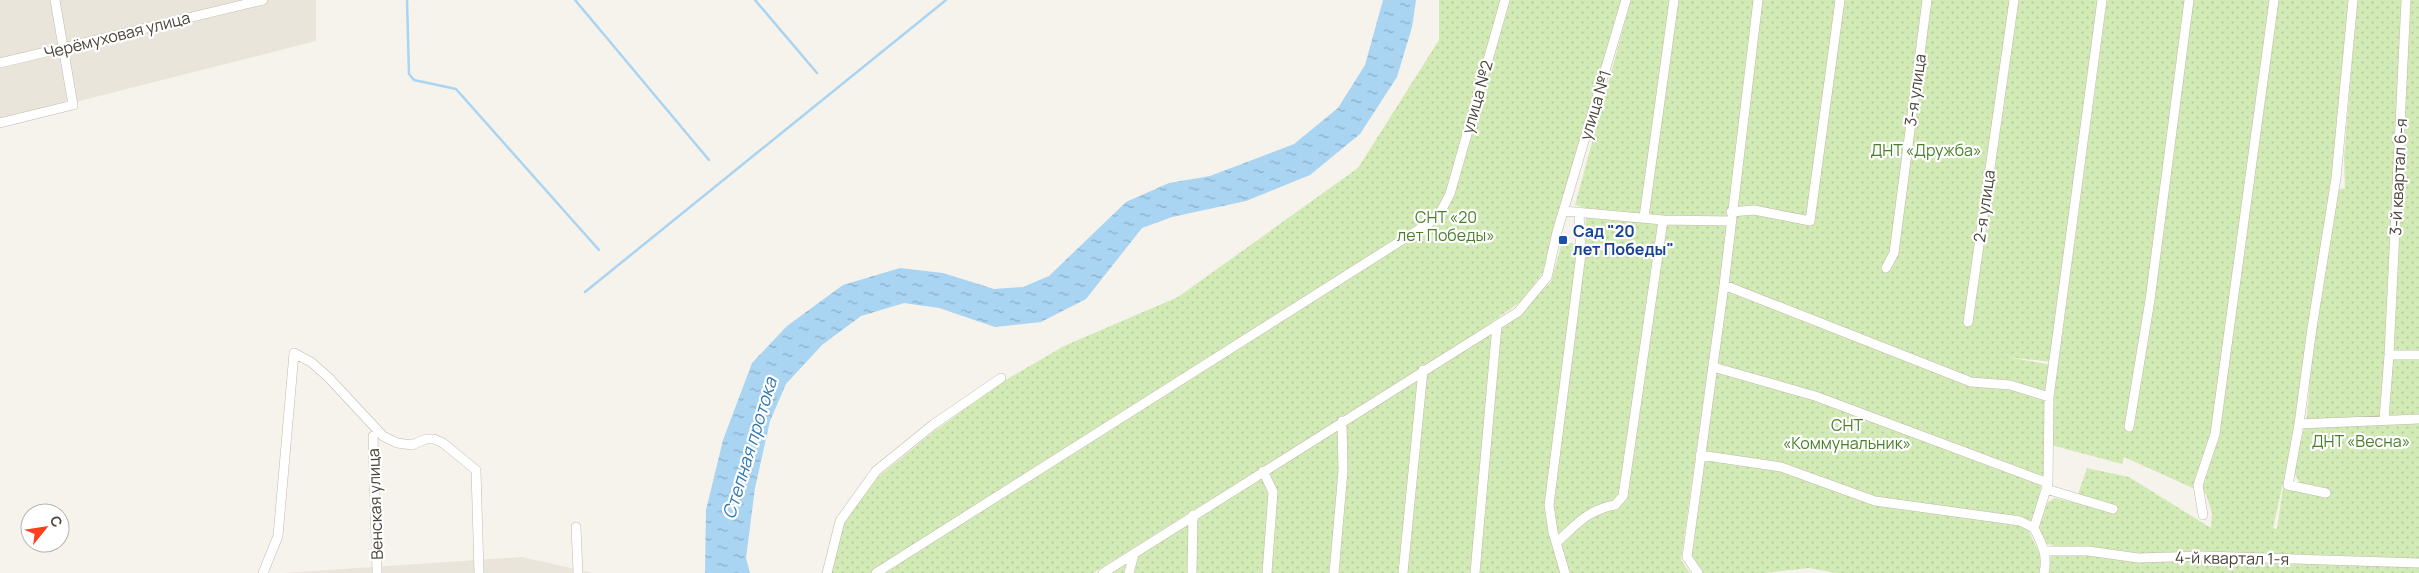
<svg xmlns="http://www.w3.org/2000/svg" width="2419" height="573" font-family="Manrope,sans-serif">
<defs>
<pattern id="garden-dots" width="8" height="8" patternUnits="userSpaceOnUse" patternTransform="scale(1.25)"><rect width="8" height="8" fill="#d2eab5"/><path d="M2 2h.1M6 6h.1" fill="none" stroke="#b6ca9c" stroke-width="1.8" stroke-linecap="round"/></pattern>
<pattern id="water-ripples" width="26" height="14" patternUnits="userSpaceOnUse" patternTransform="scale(1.25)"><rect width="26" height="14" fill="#a9d4f2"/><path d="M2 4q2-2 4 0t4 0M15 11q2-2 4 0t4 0" fill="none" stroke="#8caec5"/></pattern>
</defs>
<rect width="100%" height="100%" fill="#f6f3ec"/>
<!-- residential -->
<path fill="#eae5da" d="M0,0H316V41L0,121Z
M522,557L593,573H284Z"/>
<!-- garden -->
<path fill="url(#garden-dots)" d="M1439,0H2098L2052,362L2006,357L2058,366L2107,0H2349L2332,179L2294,434L2273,528L2277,529L2283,488L2331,496L2330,491L2300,483L2293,471L2307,416L2314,328L2337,190L2345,188L2344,158L2357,0H2419V573H2047L2053,545L2046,544L2038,528L2048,502L2055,498L2075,503L2087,468L2129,477L2211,528L2212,513L2206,494L2124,457L2122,464L2051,445L2033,520L2028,530L2043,560L2041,573H1836L1809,568L1765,573H1703L1689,557L1734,240L1726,239L1681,560L1690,573H1111L1515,317L1551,282L1562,242L1585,245L1586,208L1575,205L1630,3H1620L1543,272L1523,300L1478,332L1093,573H830L843,523L879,476L937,429L1004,381L1064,346L1178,297L1358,168L1439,40Z"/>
<!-- water -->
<path fill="url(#water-ripples)" d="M1383,0H1416L1412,27L1397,77L1360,134L1310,175L1246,201L1172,217L1142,228L1086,299L1041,322L995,327L939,308L904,303L861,316L822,345L786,384L770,421L755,488L746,558L750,573H705L706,510L723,440L752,363L787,326L843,285L900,268L943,273L994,289L1023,287L1049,276L1126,202L1169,183L1210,176L1294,144L1338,108L1365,65Z"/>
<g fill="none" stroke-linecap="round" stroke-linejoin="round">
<!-- stream -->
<path stroke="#a9d4f2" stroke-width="2.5" d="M407,0L409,74L414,80L456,89L599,250
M575,0L709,160
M755,0L817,73
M585,292L946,0"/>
<!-- street casing -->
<g stroke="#c2bbae" stroke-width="10">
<path id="street" d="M0,63L263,0
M0,123L73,105L55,0
M1564,211L1663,220L1730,221
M1731,212L1754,210L1810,221L1840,0
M1644,217L1674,0
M1886,268L1894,253L1927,0
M1724,285L1971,382L2010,385L2049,397
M1968,322L2014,0
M2389,355H2419
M1713,367L1815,396L2048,483
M2384,419L2389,355L2406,0
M2299,424L2419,419
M2129,427L2150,300L2189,0
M373,436L377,573
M1700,455L1781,467L1875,501L2020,521L2034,528
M1263,471L1273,492L1267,573
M2046,489L2113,509
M2326,493L2288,485L2299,424L2312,328L2336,178L2353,0
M2203,515L2198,485L2215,434L2274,0
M576,527L578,573
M1556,543C1576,525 1587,510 1615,505L1623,496L1663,220
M2045,551H2088L2138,558L2204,556L2419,563
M263,573L278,536L294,353L311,362L329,378L383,436L397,443L412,445L426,439H434L443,443L476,470L479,573
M827,573L840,521L876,471L934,424L1001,378
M876,573L1429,223L1441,211L1450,194L1505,0
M1103,573L1518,312L1547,277L1557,232L1626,0
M1129,573L1134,554
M1192,573L1193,515
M1334,573L1343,471L1342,421
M1403,573L1423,370
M1475,573L1497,325
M1565,573L1553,532L1549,505L1581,254L1579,213
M1698,573L1687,557L1724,285L1758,0
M2044,573C2048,555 2042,544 2034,528L2048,483L2049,397L2102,0"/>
</g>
<!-- street -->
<use href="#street" stroke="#fff" stroke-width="9"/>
</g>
<!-- markers -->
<rect fill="#1a4fb4" stroke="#fff" stroke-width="2" x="1558" y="235" width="10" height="10" rx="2.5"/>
<g text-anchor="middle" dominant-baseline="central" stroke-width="4.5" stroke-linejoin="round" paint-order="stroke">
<!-- street labels -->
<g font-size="16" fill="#4b4439" stroke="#fff">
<text transform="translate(117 35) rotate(-14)">Черёмуховая улица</text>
<text transform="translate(1915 90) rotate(-82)">3-я улица</text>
<text transform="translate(1477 97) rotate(-74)">улица №2</text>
<text transform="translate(1595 105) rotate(-73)">улица №1</text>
<text transform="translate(2398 177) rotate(-87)">3-й квартал 6-я</text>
<text transform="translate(1984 206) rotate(-82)">2-я улица</text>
<text transform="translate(375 504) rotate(-92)">Венская улица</text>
<text transform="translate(2232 558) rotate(1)">4-й квартал 1-я</text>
</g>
<!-- park labels -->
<g font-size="16" fill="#4a7f2a" stroke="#fff">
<text x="1926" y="150">ДНТ «Дружба»</text>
<text x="1446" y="217">СНТ «20<tspan x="1446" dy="18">лет Победы»</tspan></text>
<text x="1847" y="425">СНТ<tspan x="1847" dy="18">«Коммунальник»</tspan></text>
<text x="2361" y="441">ДНТ «Весна»</text>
</g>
<!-- transit labels -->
<g font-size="16" font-weight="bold" fill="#164399" stroke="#fff" text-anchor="start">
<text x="1573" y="231">Сад "20<tspan x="1573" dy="18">лет Победы"</tspan></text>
</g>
<!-- water labels -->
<g font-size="18" font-style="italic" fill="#2e7ab2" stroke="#fff">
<text transform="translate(749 448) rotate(-73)">Степная протока</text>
</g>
</g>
<!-- north arrow -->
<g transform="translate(45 528) rotate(60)"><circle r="24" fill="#ffffff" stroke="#b7b4b0"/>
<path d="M0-4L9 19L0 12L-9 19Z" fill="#fc3f1d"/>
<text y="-8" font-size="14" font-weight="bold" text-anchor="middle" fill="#4b4439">С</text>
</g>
</svg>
